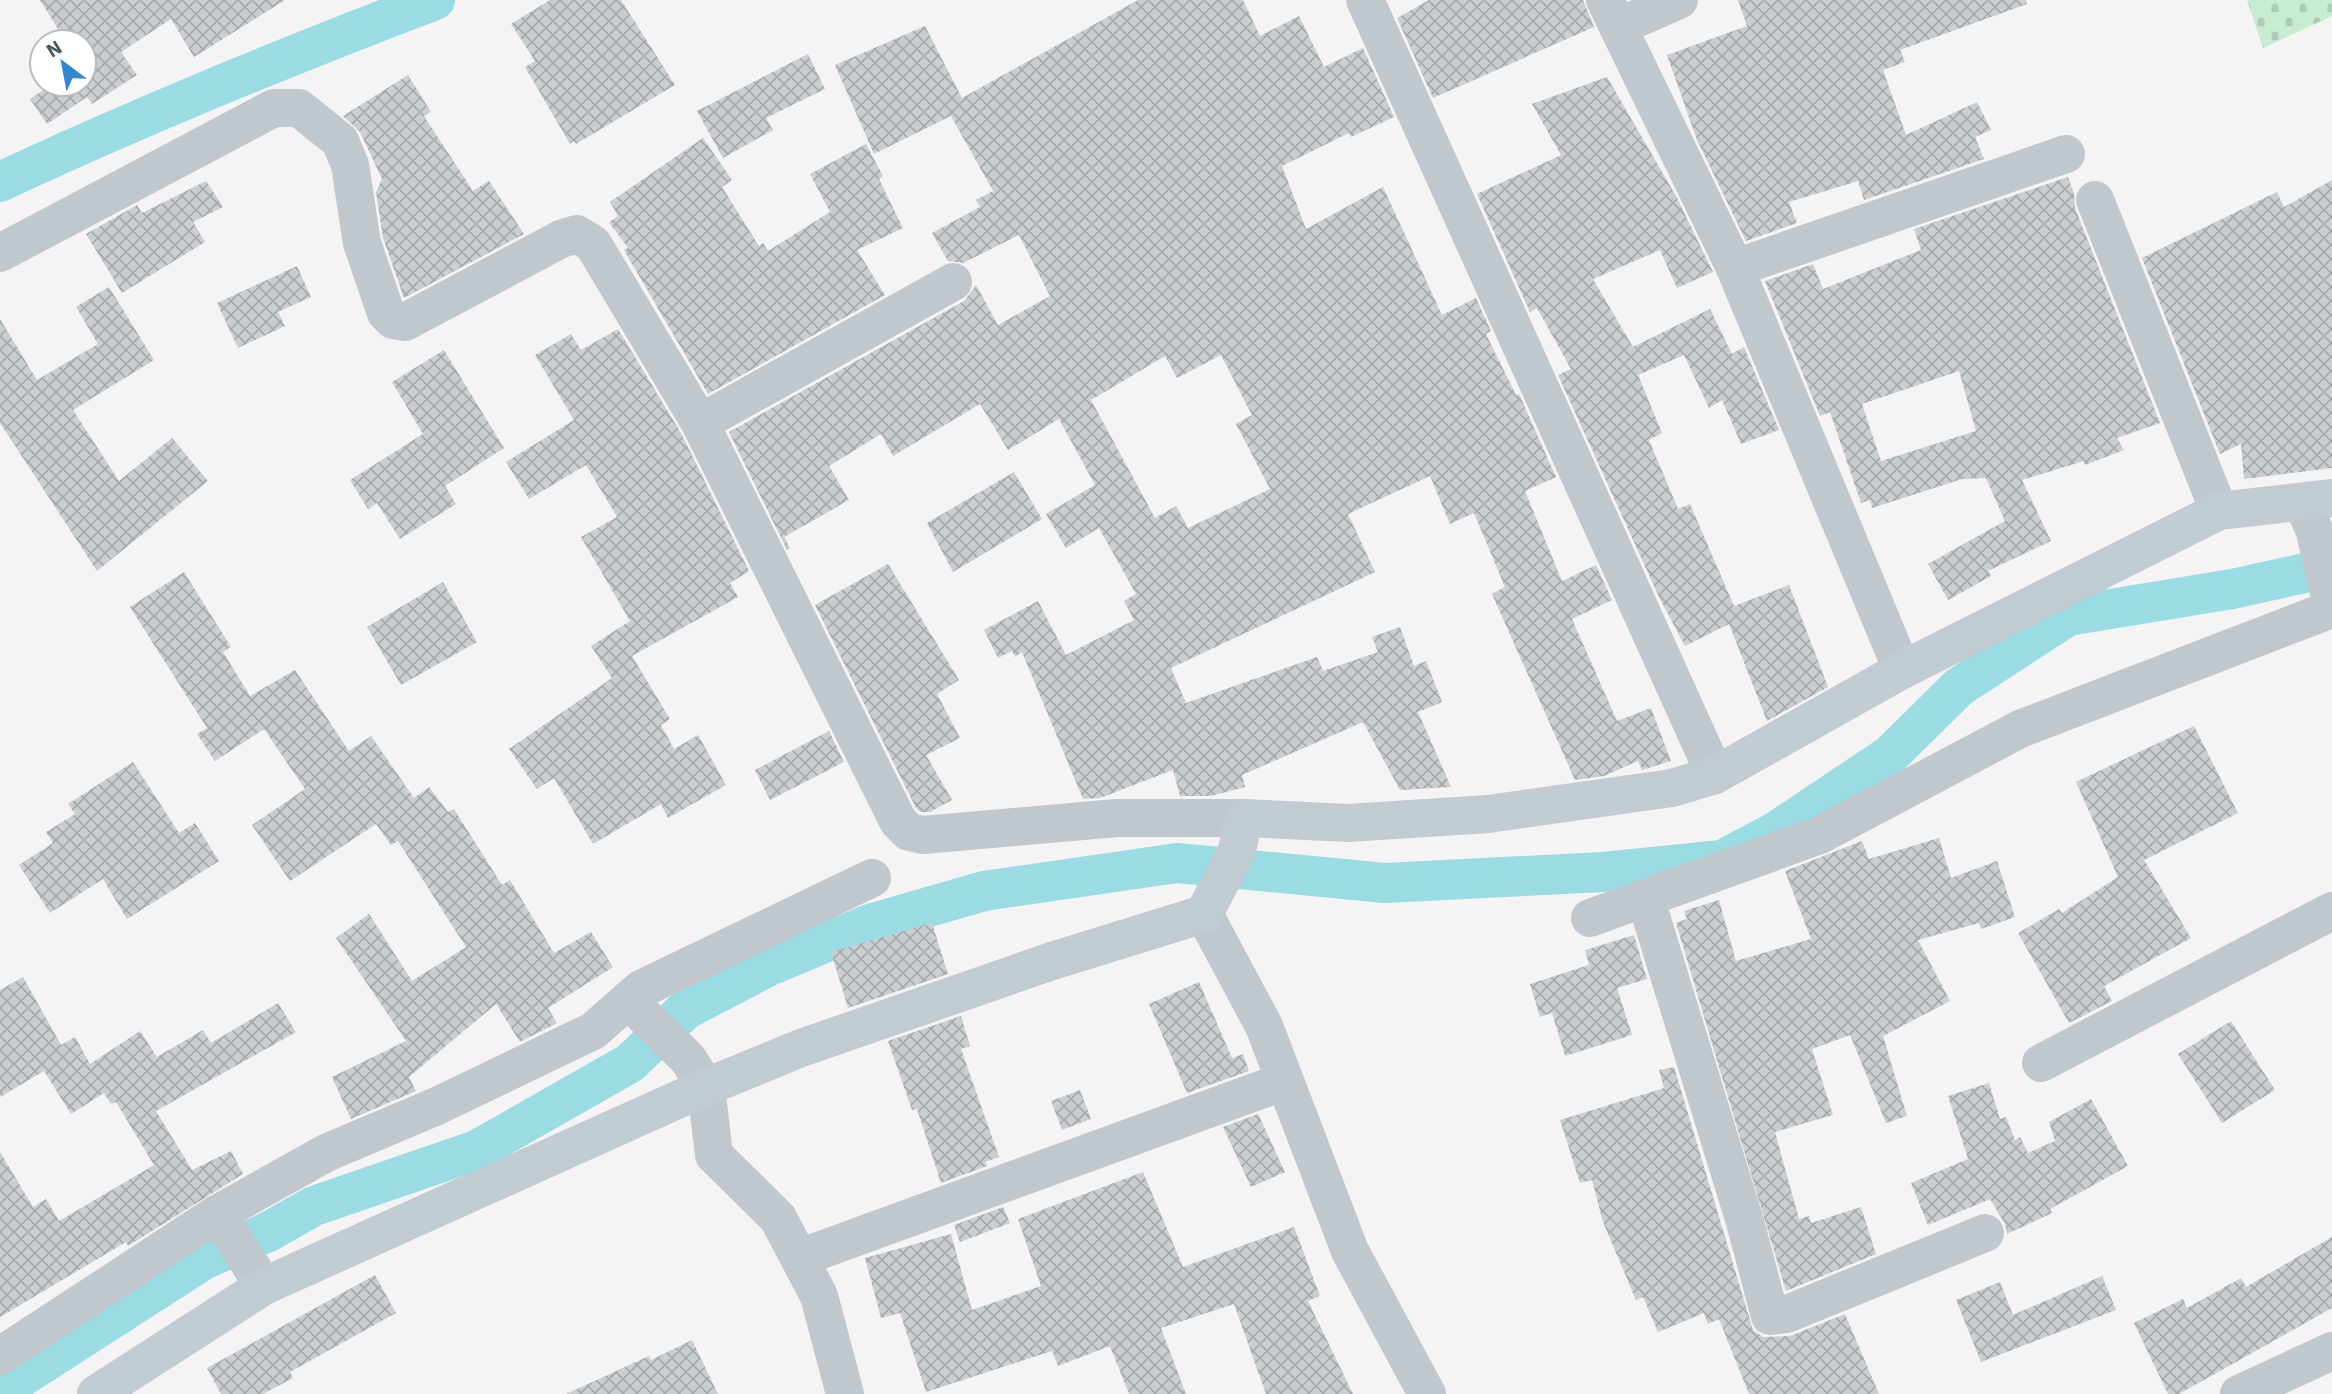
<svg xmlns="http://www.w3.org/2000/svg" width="2332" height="1394" font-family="'IBM Plex Sans',sans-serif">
<defs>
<pattern id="cemetery-stones" width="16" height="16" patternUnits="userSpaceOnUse" patternTransform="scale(1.75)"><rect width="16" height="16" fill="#c8ecd2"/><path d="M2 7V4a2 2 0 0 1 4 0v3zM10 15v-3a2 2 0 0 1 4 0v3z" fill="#adccb7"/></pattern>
<pattern id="building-cross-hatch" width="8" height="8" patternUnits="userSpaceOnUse" patternTransform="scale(1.75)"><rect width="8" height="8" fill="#caced1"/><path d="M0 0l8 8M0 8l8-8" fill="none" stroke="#a6aaad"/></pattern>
</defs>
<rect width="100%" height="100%" fill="#f5f3f3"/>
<!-- cemetery -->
<path fill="url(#cemetery-stones)" d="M2247,0H2332V16L2263,48Z"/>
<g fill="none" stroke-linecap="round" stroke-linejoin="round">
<!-- canal -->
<path stroke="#9adce3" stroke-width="40" d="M0,182C143,115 288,56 435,0
M0,1391L205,1259L268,1232L314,1206L477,1150L630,1063L685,1010L769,966L870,924L984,891L1177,863L1385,883L1603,872L1722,860L1775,832L1890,755L1959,687L2068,616L2232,589L2332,567"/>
</g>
<!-- building -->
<path fill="url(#building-cross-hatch)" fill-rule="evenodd" d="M40,0H285L194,57L171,19L121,52L137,75L92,104L87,97L47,124L30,99L52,84H84V42H66Z
M550,0H621L675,85L576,144L574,141L570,144L525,67L535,61L511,24Z
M1138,0H1243L1260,36L1299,16L1324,67L1363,48L1394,117L1351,137L1349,133L1282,166L1306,229L1383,187L1442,315L1476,298L1491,331L1486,334L1516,395L1519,394L1556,477L1525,491L1562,581L1596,565L1612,600L1572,619L1617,721L1651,708L1671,761L1642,770L1638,761L1604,776L1575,780L1492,594L1505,587L1474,513L1450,524L1430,476L1348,514L1375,572L1171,668L1186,703L1317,657L1323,671L1378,652L1372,637L1400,627L1414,666L1426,661L1442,702L1418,712L1451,787L1400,790L1363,722L1242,775L1245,787L1211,796H1180L1173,770L1100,798L1083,799L1022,652L1015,657L1012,651L998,658L984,630L1038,601L1066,655L1134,620L1124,601L1136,594L1099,528L1066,548L1046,514L1095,485L1059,419L1008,450L980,404L893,456L881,434L829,466L849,500L784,537L790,548L787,550L729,432L964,301L976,285L998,325L1050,296L1019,235L963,263L948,261L932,233L980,207L976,200L993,191L951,116L874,154L835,65L925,26L962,98ZM1221,355L1252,415L1236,424L1270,489L1188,528L1176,506L1155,518L1091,400L1165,356L1177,378Z
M1429,0H1583L1594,27L1433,98L1397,18Z
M1738,0H2026L2027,4L1900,50L1905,62L1883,70L1906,135L1977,102L1991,130L1975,137L1984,159L1864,200L1858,181L1789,202L1797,223L1746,241L1697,140L1667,55L1747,26Z
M808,54L825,89L766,118L773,130L723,158L697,111Z
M408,75L431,112L424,116L473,191L489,181L524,234L404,298L383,238L376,192L382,179L360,132L343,116Z
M1607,77L1676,196L1713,272L1677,288L1660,250L1593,279L1633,347L1710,309L1732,354L1744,347L1779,430L1741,444L1722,400L1709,408L1684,355L1638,375L1662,433L1649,440L1678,509L1690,504L1734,606L1789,585L1828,687L1767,721L1729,624L1685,646L1659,597L1558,375L1571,369L1537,308L1530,312L1477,194L1561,155L1532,104Z
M703,138L732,180L722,187L759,246L763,243L768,251L830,212L810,174L866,144L883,176L879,179L903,228L857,250L885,295L708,394L624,250L628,248L609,222L618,216L610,202Z
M2068,177L2074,194L2075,208L2160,423L2117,438L2124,450L2085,465L2084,461L2022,480L2051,541L1988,571L1991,576L1948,600L1928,564L2005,521L1986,478L1962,479L1872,508L1870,500L1861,503L1830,412L1820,416L1765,281L1813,264L1823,289L1921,250L1914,229ZM1959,371L1976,431L1881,461L1862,404Z
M2332,180V468L2244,479L2241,444L2220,454L2142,258L2277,192L2284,207Z
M206,181L223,207L193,222L205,242L122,293L86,234L137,205L142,213Z
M297,266L311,297L278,312L285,326L238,348L217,303Z
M109,287L154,360L73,410L119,481L172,438L208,481L97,571L0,423V319L37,380L98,344L76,307Z
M618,329L681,433L749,571L730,583L738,597L632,656L670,719L661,725L674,749L698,735L726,785L668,818L661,804L593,844L554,778L537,789L509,749L612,678L591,646L630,621L581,537L617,517L586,465L529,499L506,462L574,420L535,355L571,334L581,350Z
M444,350L504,448L445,486L456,504L400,539L377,503L368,509L350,480L423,434L392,382Z
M1014,472L1042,519L953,572L927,523Z
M888,564L959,680L937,694L960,738L926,755L952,800L930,812H920L916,808L815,605Z
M184,572L231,647L223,652L250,696L295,670L349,751L371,736L414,798L429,787L448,812L454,809L502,885L510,880L554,953L591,932L613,967L548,1008L557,1023L520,1042L496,1004L409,1077L416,1091L351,1119L332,1077L406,1041L336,938L369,914L412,981L466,947L398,841L391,845L376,824L290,881L252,825L305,789L264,729L215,761L197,734L207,728L130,607Z
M443,582L477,642L401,685L367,627Z
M2194,726L2238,813L2144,860L2191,938L2104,986L2112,1001L2069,1023L2018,933L2059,909L2062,913L2118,877L2076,782Z
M829,731L844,762L770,800L755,770Z
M133,762L179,833L195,823L219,861L127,919L103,879L50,913L19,865L53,843L46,832L75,814L68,804Z
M1939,838L1951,878L1997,861L2015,917L1981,929L1979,923L1918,940L1950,1001L1883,1036L1907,1116L1886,1123L1850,1035L1812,1049L1833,1115L1775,1132L1799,1219L1809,1216L1811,1223L1861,1207L1876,1254L1786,1291L1676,923L1687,919L1684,911L1719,900L1736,961L1811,939L1785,871L1862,841L1869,859Z
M932,923L948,974L848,1008L831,952Z
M1634,935L1647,979L1617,988L1632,1035L1565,1056L1552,1013L1540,1017L1530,984L1589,965L1585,950Z
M23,977L61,1045L75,1037L90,1064L140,1031L157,1057L203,1030L211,1043L278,1003L296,1032L156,1111L192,1170L231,1151L243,1174L128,1246L126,1242L0,1317V1152L33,1207L46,1199L59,1221L154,1165L116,1102L111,1104L104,1093L71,1114L44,1071L0,1097V990Z
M1199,982L1232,1058L1243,1054L1249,1071L1187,1093L1149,1004Z
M961,1016L970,1046L961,1049L999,1157L985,1162L987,1166L941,1183L917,1109L912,1110L888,1041Z
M2231,1021L2275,1090L2222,1123L2178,1054Z
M1674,1067L1753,1330L1763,1337L1790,1336L1845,1314L1879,1394H1749L1719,1319L1708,1324L1704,1313L1658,1332L1643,1297L1636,1300L1603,1222L1592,1180L1580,1183L1560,1120L1664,1088L1659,1070Z
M1989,1083L2000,1119L2006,1117L2015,1140L2020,1137L2028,1153L2055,1141L2049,1122L2091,1099L2128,1166L2050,1209L2052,1213L2007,1234L2005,1224L1990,1199L1928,1225L1911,1183L1968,1159L1948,1096Z
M1080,1090L1091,1119L1062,1130L1051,1101Z
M1258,1114L1285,1172L1251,1187L1223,1127Z
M1143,1172L1183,1267L1294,1227L1320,1296L1308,1301L1353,1394H1266L1234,1304L1161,1328L1186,1394H1129L1110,1346L1058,1366L1052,1351L926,1392L900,1313L881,1318L865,1258L951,1234L972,1310L1041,1286L1018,1219Z
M1003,1207L1010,1223L960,1242L954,1225Z
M2332,1237V1308L2179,1394H2168L2134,1323L2183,1299L2187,1308L2241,1278L2246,1287Z
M375,1275L396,1313L290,1372L293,1378L263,1394H221L207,1368Z
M2102,1276L2116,1310L1981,1362L1956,1300L2000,1282L2013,1315Z
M692,1340L718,1394H566L649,1356L651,1360Z"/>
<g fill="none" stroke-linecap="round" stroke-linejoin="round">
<!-- street -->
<path stroke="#c0c8cd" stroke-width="38" d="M1365,0L1715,775
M1605,0L1735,268L1902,670
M1618,27L1679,0
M2095,200L2219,511
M0,253L274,108H299L340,141L350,165L362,243L386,313L393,320L405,322L561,239L577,234L593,244L700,423L898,821L909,832L923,835L1117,818H1244
M1735,268L2066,154
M700,423L953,282
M2303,503L2315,532L2332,606
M1646,900L1745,1222L1770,1316L1787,1314L1985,1233
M1204,914L1264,1026L1350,1251L1427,1394
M1590,918L1820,835L2020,729L2332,609
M628,1000L688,1059L706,1087L714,1155L778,1218L819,1296L845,1394
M2041,1063L2332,911
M217,1214L264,1286
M799,1258L1285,1081
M0,1356L217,1214L326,1153L437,1106L593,1031L641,989L872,878
M2239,1394L2332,1351"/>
<!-- secondary -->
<path stroke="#c1cbd2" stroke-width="38" d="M96,1394L264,1286L706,1087L801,1048L1052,961L1204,914L1237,850L1244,818L1348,823L1488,814L1672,788L1715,775L1902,670L2219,511L2332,498"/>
</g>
<!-- north arrow -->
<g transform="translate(63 63) rotate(328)"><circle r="33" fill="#ffffff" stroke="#b7bcbf" stroke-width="2"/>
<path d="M0-5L12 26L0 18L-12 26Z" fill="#3187d1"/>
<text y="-10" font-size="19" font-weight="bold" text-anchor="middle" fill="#4c585e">N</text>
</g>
</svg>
